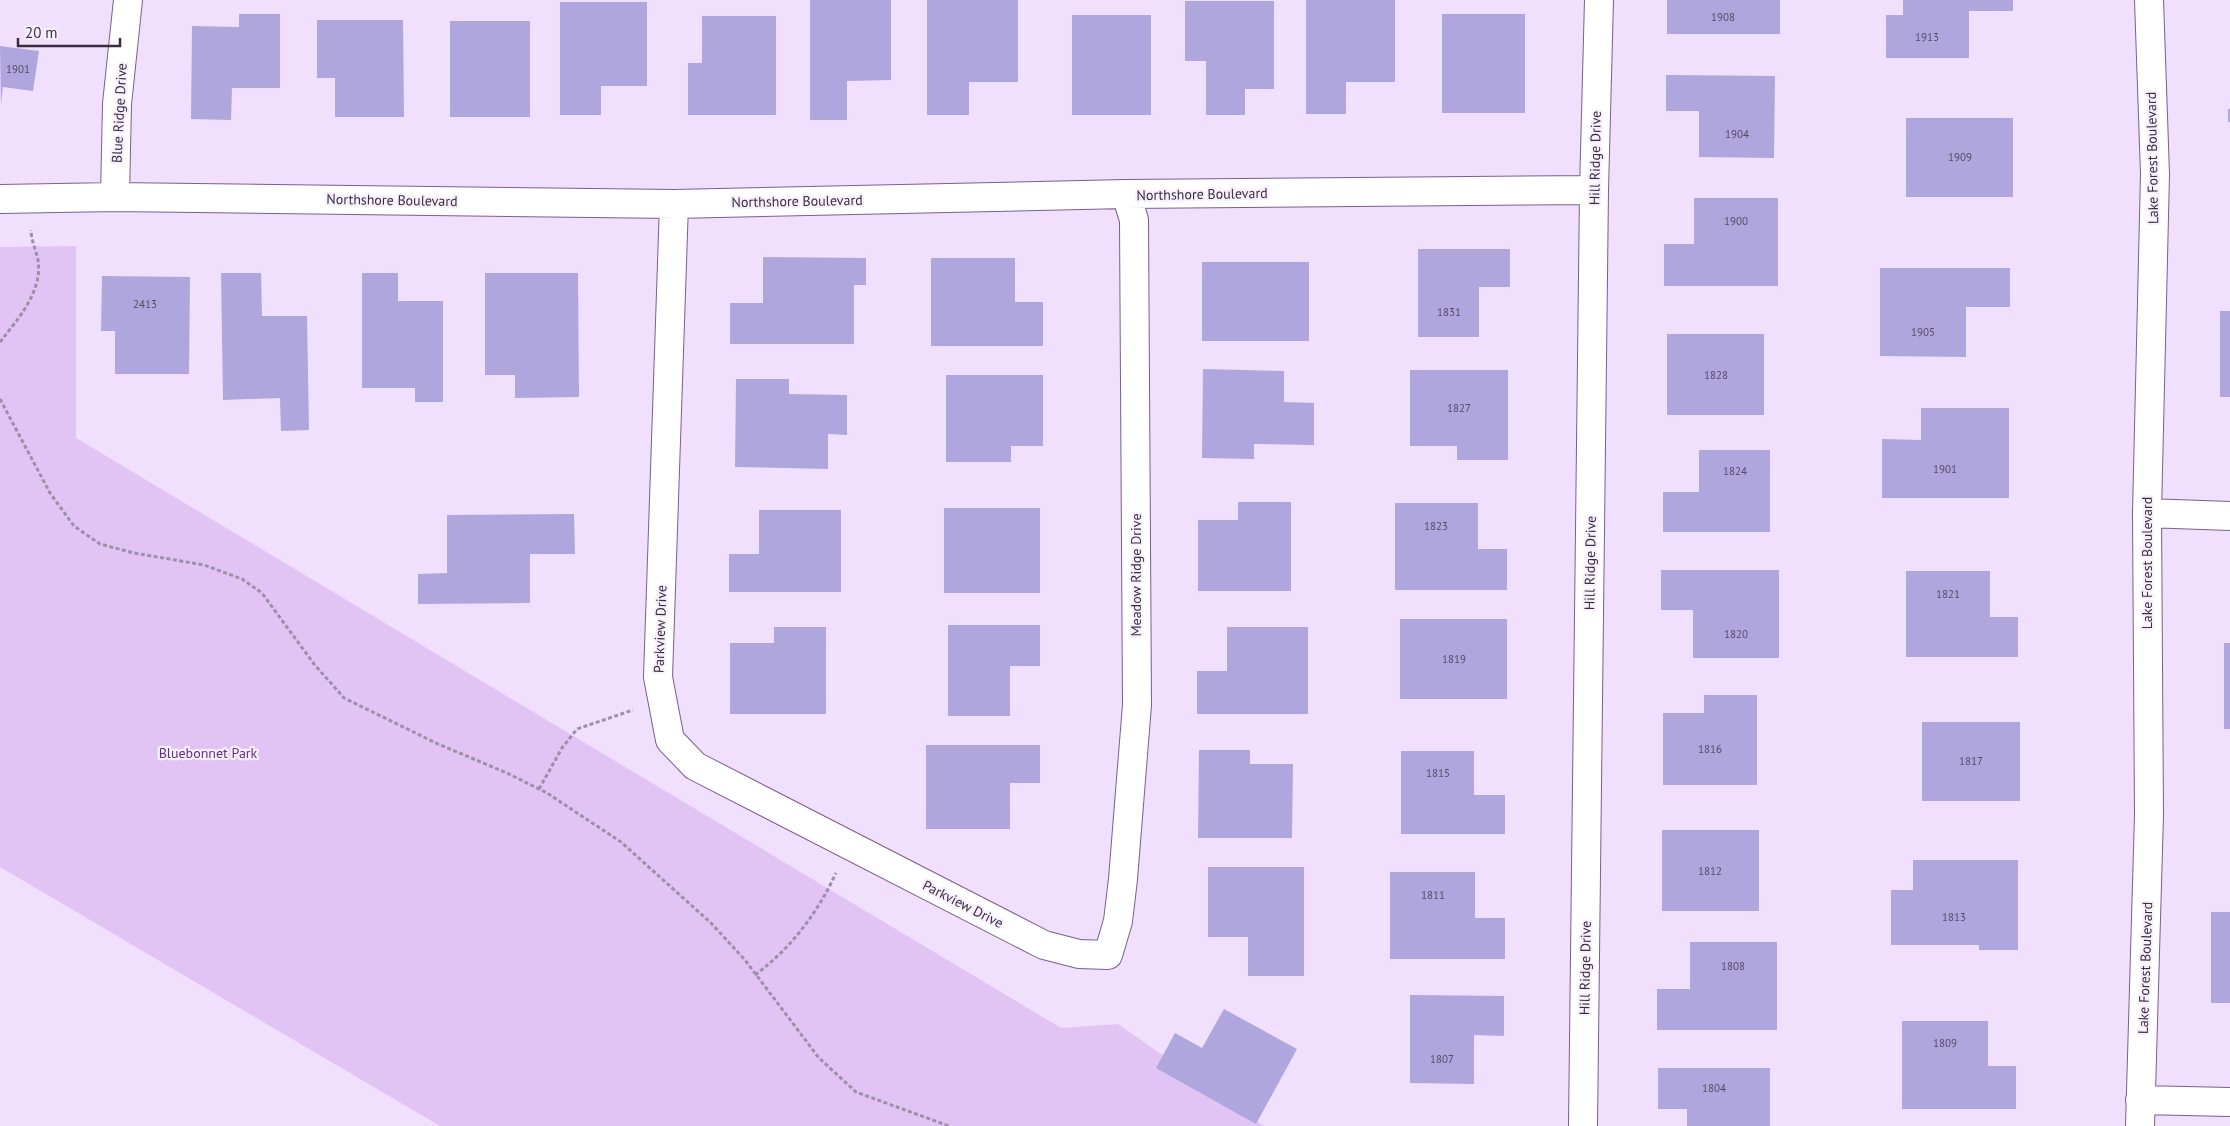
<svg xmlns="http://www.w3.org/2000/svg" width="2230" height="1126" font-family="'PT Sans',sans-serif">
<rect width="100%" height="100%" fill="#f1dffe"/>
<!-- green -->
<path fill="#e1c4f4" d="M76,246V438L1061,1028L1118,1024L1264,1126H440L0,867V247Z"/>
<!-- building -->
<path fill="#aea6dc" d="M810,0H891V80L847,81V120H810Z
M927,0H1018V82H969V115H927Z
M1306,0H1395V82H1346V114H1306Z
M1667,0H1780V34H1667Z
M1903,0H2013V11H1969V58H1886V15H1903Z
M1185,1H1274V89H1245V115H1206V61H1185Z
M560,2H647V86H601V115H560Z
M239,14H280V88H232L231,120L191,119L192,26L239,27Z
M1442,14H1525V113H1442Z
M1072,15H1151V115H1072Z
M702,16H776V115H688V63H702Z
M317,20H403L404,117H335V78H317Z
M450,21H530V117H450Z
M0,46L39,51L33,91L3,87L1,105Z
M1666,75L1775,76L1774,158L1699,157V111H1666Z
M2228,109H2230V122H2228Z
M1906,118H2013V197H1906Z
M1694,198H1778V286H1664V244H1694Z
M1418,249H1510V287H1479V337H1418Z
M763,257L866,258V285H854V344H730V303H763Z
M931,258H1015V302H1043V346H931Z
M1202,262H1309V341H1202Z
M1880,268H2010V307H1966V357L1880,356Z
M221,273H261L262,316H307L309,430L281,431L280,398L223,400Z
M362,273H398V301H443V402H415V388H362Z
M485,273H578L579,397L515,398V375H485Z
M102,276L190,277L189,374H115V331H101Z
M2220,311H2230V397H2220Z
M1667,334H1764V415H1667Z
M1203,369L1284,371V402L1314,403V445L1254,444V459L1202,458Z
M1410,370H1508V460H1457V446H1410Z
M946,375H1043V446H1011V462H946Z
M736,379H789V394L847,395V435L828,434V469L735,467Z
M1921,408H2009V498H1882V439L1921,440Z
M1699,450H1770V532H1663V492H1699Z
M1238,502H1291V591H1198V520H1238Z
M1395,503H1478V549H1507V590H1395Z
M944,508H1040V593H944Z
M759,510H841V592H729V554H759Z
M574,514L575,554H530V603L418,604V574L447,573V515Z
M1661,570H1779V658H1693V610H1661Z
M1906,571H1990V617H2018V657H1906Z
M1400,619H1507V699H1400Z
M948,625H1040V666H1010V716H948Z
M774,627H826V714H730V643H774Z
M1227,627H1308V714H1197V671H1227Z
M2224,643H2230V729H2224Z
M1704,695H1757V785H1663V713H1704Z
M1922,722H2020V801H1922Z
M926,745H1040V783H1010V829H926Z
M1199,750H1250V764H1293L1292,838H1198Z
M1401,751H1474V795H1505V834H1401Z
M1662,830H1759V911H1662Z
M1913,860H2018V950H1979V945H1891V890H1913Z
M1208,867H1304V976H1248V937H1208Z
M1390,872H1475V918H1505V959H1390Z
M2211,912H2230V1003H2211Z
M1690,942H1777V1030H1657V989H1690Z
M1410,995L1504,996V1036L1474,1035V1084L1410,1083Z
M1224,1009L1297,1049L1256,1124L1156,1068L1175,1033L1202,1048Z
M1902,1021H1988V1066H2016V1109H1902Z
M1658,1068H1770V1126H1687V1109H1658Z"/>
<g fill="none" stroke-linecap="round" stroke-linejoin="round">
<!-- street casing -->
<g stroke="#7b5f8d" stroke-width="30">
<path id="street" d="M115,197L117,104L128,0
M0,199L115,197L674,204L1126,194L1594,190
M674,204L658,677L670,740L695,766L1044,945L1079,954L1108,955L1118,921L1123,879L1137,705L1134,220L1126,194
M2147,513L2230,516
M2140,1100L2230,1102
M1583,1126L1594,190L1599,0
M2140,1126L2149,815L2147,513L2155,174L2149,0"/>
</g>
<!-- path -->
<path stroke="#9e8fa9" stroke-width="3" stroke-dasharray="4 2.5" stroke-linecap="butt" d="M0,342C18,319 43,291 38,260C36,250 31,240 31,230
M0,399L50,493L74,526L100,544L134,553L204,565L242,579L262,593L314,664L344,698L438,744L507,773L547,793L621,842L711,923L745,960L819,1058L856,1092L949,1126
M539,789L562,748L577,729L633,710
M755,975C791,948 817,914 836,873"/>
<!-- street -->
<use href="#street" stroke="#fff" stroke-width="28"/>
</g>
<g text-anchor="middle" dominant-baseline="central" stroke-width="4.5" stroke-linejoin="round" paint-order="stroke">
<!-- number labels -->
<g font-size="11" fill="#564b68">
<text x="1723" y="17">1908</text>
<text x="1927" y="37">1913</text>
<text x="18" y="69">1901</text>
<text x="1737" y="134">1904</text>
<text x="1960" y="157">1909</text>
<text x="1736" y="221">1900</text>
<text x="145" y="304">2413</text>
<text x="1449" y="312">1831</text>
<text x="1923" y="332">1905</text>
<text x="1716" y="375">1828</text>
<text x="1459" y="408">1827</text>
<text x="1945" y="469">1901</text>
<text x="1735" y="471">1824</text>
<text x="1436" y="526">1823</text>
<text x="1948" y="594">1821</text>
<text x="1736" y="634">1820</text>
<text x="1454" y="659">1819</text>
<text x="1710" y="749">1816</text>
<text x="1971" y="761">1817</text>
<text x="1438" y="773">1815</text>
<text x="1710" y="871">1812</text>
<text x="1433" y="895">1811</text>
<text x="1954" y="917">1813</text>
<text x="1733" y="966">1808</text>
<text x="1945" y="1043">1809</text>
<text x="1442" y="1059">1807</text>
<text x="1714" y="1088">1804</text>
</g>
<!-- street labels -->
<g font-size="14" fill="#392d41" stroke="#f8f1fc">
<text transform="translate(119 113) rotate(-87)">Blue Ridge Drive</text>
<text transform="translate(1595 158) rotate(-89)">Hill Ridge Drive</text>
<text transform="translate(2152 158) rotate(-91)">Lake Forest Boulevard</text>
<text transform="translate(1202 194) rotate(-1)">Northshore Boulevard</text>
<text transform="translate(392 200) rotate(1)">Northshore Boulevard</text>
<text transform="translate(797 201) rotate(-1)">Northshore Boulevard</text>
<text transform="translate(1590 563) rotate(-89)">Hill Ridge Drive</text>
<text transform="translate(2147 563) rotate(-90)">Lake Forest Boulevard</text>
<text transform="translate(1136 575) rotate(-90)">Meadow Ridge Drive</text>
<text transform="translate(660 629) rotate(-88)">Parkview Drive</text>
<text transform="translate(963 904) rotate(27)">Parkview Drive</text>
<text transform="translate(1585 968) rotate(-89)">Hill Ridge Drive</text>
<text transform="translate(2145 968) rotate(-88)">Lake Forest Boulevard</text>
</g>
<!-- park labels -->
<g font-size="14" fill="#662d85" stroke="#f8f1fc">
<text x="208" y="753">Bluebonnet Park</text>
</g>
</g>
<!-- scale -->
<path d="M18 38v8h102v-8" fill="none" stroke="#392d41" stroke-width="2.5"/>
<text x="25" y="38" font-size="15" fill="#392d41" stroke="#f8f1fc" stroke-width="4" paint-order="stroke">20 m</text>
</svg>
